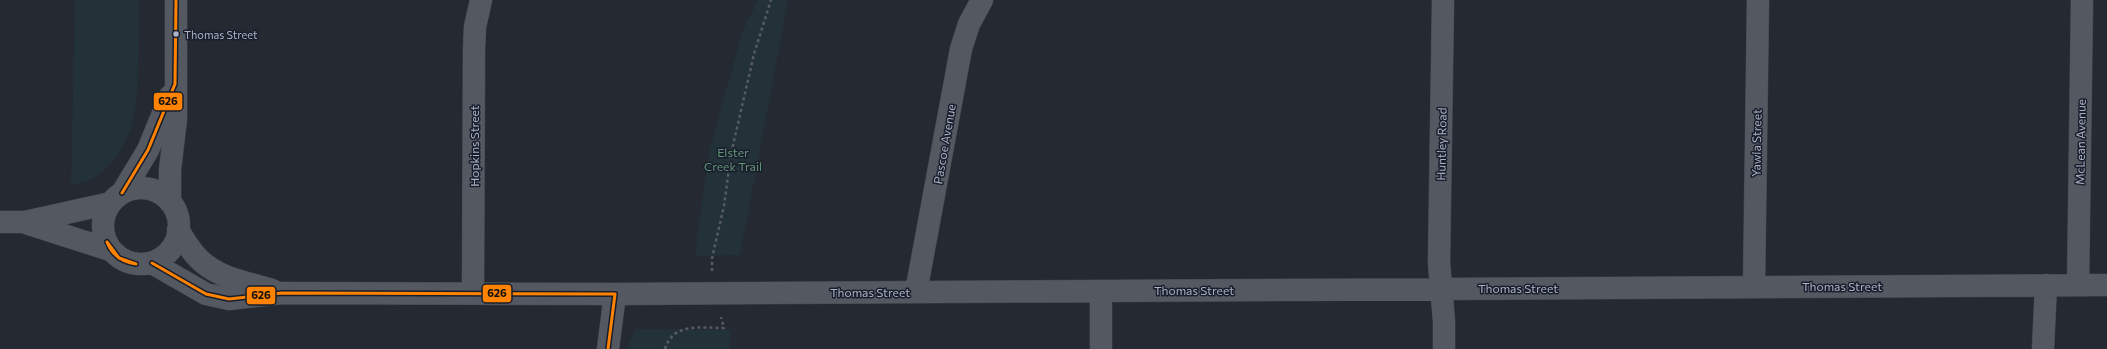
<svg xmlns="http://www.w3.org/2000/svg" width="2107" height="349" font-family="Commissioner,sans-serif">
<rect width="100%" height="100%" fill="#252932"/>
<!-- park -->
<path fill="#223238" d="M75,0H139C139,21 138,43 138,64C137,104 137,132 110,164C100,176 87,183 71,185Z
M758,0H788L740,255L695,256L709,152L743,30Z
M635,329L731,330L729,349H627Z"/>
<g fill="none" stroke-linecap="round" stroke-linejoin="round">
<!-- minor casing -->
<g stroke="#42454d" stroke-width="23">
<path id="minor" d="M1443,0L1439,263L1444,321V349
M103 226a38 38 0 1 1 76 0a38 38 0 1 1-76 0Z
M122,193L148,150L170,96
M170,202V170L176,119V0
M0,222H25L111,203
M26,223L110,250
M178,230C184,239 190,250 198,258C217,278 246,282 272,290
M152,263L206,294L229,299L282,293L615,294L2107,285
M2078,285L2082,0
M1754,286L1758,0
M916,292L961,49L969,24L982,0
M473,293L474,49L475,27L481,0
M608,349L615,294
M1101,349V291
M2043,349L2046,285"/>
</g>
<!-- path -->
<path stroke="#575b63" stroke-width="2.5" stroke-dasharray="3 3" stroke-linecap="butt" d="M712,271V258L724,206L731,154L754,54L771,0
M665,349C673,322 701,328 724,328L721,317"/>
<!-- minor -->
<use href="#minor" stroke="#545860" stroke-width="22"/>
<!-- bus-1 casing -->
<g stroke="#191e2d" stroke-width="6">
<path id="bus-1" d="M122,193L148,150L175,84L176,0
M107,242L119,258L136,264
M107,242C112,255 122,262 136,264
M152,263L206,294L229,299L282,293L615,294
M608,349L615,294"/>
</g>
<!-- bus-1 -->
<use href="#bus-1" stroke="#ff8200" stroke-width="3"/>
</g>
<!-- markers -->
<circle fill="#adb3c5" stroke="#191e2d" stroke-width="1.5" cx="176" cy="34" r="3.5"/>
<g text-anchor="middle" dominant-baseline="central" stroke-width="3" stroke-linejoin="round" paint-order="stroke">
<!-- bus labels -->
<g font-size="11" fill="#adb3c5" stroke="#191e2d" text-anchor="start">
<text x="184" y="34">Thomas Street</text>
</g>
<!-- street labels -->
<g font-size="12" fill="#adb3c5" stroke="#191e2d">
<text transform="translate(2080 142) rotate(-89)">McLean Avenue</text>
<text transform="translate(1756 143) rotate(-89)">Yawla Street</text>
<text transform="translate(944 144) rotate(-80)">Pascoe Avenue</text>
<text transform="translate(1441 144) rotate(-89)">Huntley Road</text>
<text transform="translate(474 146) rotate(-90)">Hopkins Street</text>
<text x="1842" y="286">Thomas Street</text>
<text x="1518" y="288">Thomas Street</text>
<text x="1194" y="290">Thomas Street</text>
<text x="870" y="292">Thomas Street</text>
</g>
<!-- park labels -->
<g font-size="12" fill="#649676" stroke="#191e2d">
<text x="733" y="152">Elster<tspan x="733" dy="14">Creek Trail</tspan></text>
</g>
</g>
<g stroke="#191e2d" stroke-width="1.5">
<rect x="153" y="92" width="30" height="19" rx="4" fill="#ff8200"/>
<rect x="482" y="284" width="30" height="19" rx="4" fill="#ff8200"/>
<rect x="246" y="286" width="30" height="19" rx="4" fill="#ff8200"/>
</g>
<g font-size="11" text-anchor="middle" font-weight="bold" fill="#111">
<text x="168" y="105">626</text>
<text x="497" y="297">626</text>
<text x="261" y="299">626</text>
</g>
</svg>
